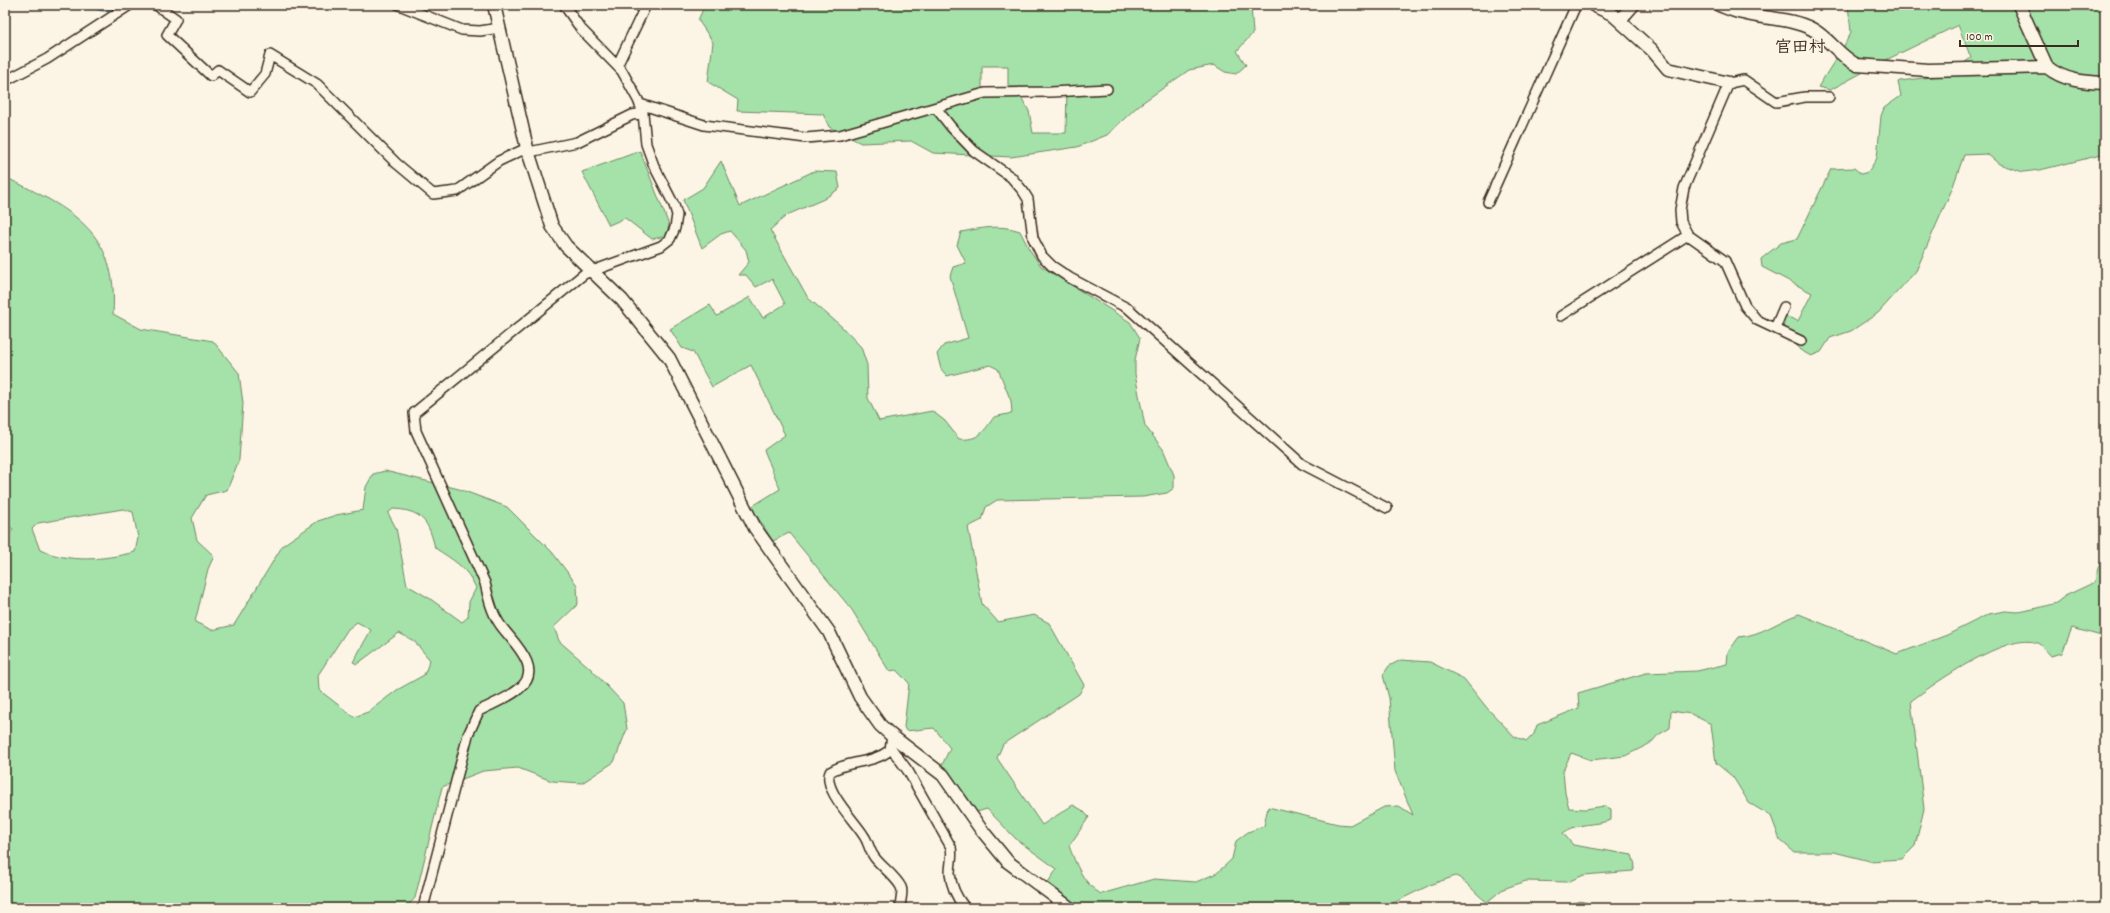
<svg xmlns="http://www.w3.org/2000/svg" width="2110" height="913" font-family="Dekko,'LXGW WenKai TC',sans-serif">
<rect width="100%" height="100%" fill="#fcf5e5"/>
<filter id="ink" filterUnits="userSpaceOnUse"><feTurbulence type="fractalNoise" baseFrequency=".025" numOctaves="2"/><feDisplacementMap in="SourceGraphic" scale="8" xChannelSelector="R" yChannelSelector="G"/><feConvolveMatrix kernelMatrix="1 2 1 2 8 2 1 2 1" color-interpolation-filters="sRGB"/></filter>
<g filter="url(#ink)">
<!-- green -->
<path fill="#a4e2a9" stroke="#708664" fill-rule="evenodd" d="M705,5H1251L1253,33L1237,51L1246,65L1236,74L1225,72L1214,65L1189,70L1139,105L1107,135L1077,147L1011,157L933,153L911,141L861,143L829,127L823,114L737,111L738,100L708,82L713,42L698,20ZM982,66H1008V87L1067,88L1066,133H1033L1029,111L1021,97H982Z
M1848,5H2105V154L2040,170L2023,172L1999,164L1987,154L1964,155L1952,189L1916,271L1878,313L1851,331L1830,338L1821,352L1811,356L1800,350L1783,329L1785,316L1798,321L1812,293L1762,267L1761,259L1781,243L1797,239L1831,169L1854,168L1861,174L1868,172L1877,158L1881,116L1884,108L1901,96L1898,82L1900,81L1946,75L1971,58L1958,25L1886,60L1830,90L1818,87L1844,46L1851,32Z
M640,151L669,225L666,236L652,239L625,218L609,225L582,172Z
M721,161L740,206L814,171L837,172L840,188L824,199L787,215L770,230L808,298L841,326L861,347L867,365L868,398L879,421L932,411L945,421L959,439C979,441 984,431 994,417L1012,413L1011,401L998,369L990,365L947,376L941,369L937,354L944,345L968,338L950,276L953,267L966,263L957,245L961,232C982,228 999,224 1020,231L1029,249L1041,266L1130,322L1140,338L1135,360V374L1145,426L1163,449L1174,475V488L1167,493L1143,497L997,500L986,507L982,520L968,527L982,604L998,622L1034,615L1049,623L1084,685L1079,694L1003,744L997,758L1042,825L1073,805L1082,810L1089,817L1069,846C1076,864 1083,884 1101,894L1154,879L1196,882L1217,873L1232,859L1236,841L1248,832L1264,826L1268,807L1338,824L1350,825L1384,807L1399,806L1413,815L1395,771L1389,698L1383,675L1389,666L1401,660L1430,662L1464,679L1487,708L1515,737L1527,741L1534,734L1537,725L1579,708L1578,693L1646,673L1697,671L1727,664L1728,652L1739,637C1762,635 1778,621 1799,614L1897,654L1947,635L1989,614L2005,611L2018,612L2038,608L2056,603L2065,596L2095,582L2098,568L2105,555V637L2072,628L2062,653L2051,656C2047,652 2042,645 2037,643C2008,631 1935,683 1911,701L1924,809L1915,846L1902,859L1870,861L1834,852H1794L1780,840L1771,816L1749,803L1733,777L1716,763L1711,724L1691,714L1671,711L1670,728L1658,735L1651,743L1625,756L1591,760L1571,753L1563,771L1565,793L1569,808L1585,809L1605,806L1611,809V820C1594,826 1578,822 1563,833L1573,845L1632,855L1635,865L1633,871L1584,875L1567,882L1526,881L1503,889L1487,902C1475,894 1468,882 1456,876L1432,884L1383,908H1062L1040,894L1057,869L1017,840L987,809L963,816L937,776L950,748L934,728L906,731L904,727L909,683L896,670L889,671L852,610L789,533L773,541L751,507L780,489L764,450L785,435L751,365L712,387L693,352L682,348L670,329L710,305L717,316L750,297L763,318L785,304L772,279L756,287L746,275H738L749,262L746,250L730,231L721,234L702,248L683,200L703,188Z
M5,177C71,209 119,231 113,314L141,329L213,341L239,373L243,403L239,460L227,490L206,495L192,518L197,540L214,556L208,569L195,622L212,630L234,625L283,545L318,521L336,515L363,510L366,487L373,474L385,471L459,489L507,507L552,552L577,585L578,604L554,627L559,641L590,668L623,703L627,729L614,762L582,783L552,781L518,768L483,771L442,787L415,898L406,908H5V541L13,529L5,524ZM123,509L133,512L138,538L135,552C103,560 70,563 40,550L32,529L38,523ZM393,509C422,510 429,522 435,548C453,560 467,567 476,588L469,602L468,617L462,622L429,598L407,585L396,528L388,513ZM357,622L371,630L353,662L357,664L399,633L414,641L430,660L424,675L397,690L368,712L354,717L319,690L318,675L348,629Z
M1580,901L1605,908H1558Z"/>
<!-- water -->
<path fill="#89caea" stroke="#6a8a98" d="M90,5H121C110,12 101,14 90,5Z"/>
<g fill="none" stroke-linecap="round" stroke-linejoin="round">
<!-- minor casing -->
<g stroke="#3b2a1e" stroke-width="12">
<path id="minor" d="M156,5L176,19L167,35L211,76L218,70L250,92L265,74L270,55L317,84L396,163L433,194L457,191L499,161L527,148
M399,5L462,30L480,31L500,28
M617,66L646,5
M5,81L47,59L130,5
M640,104L704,125L806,138L840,135L985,93L1051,92L1107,89
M936,108L951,127L974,151L1011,177L1023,191L1028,199L1033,238L1042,256L1052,266L1070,278L1129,309L1302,464L1387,508
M529,152L577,142L632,115L643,113
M1488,202L1576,5
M1561,316L1688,235
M1775,328L1784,307
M1801,341L1757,320L1745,306L1725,261L1688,235L1681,222L1680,210L1684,188L1729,83L1744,80L1776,102L1805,97H1829
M892,736L890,750C873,764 848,760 830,772C822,789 855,821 864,836C869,843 869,851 875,858C883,868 895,876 901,887C904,893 899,901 901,908
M891,748L908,771L951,847C953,856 950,864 950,873C951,887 956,897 965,908
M423,908L468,735L479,711C492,704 509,698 520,688C545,668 510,640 499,623C491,611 488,596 485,583L416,431L414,413L584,274L661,246L670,239L675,228L677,215L674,205L654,166L646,144L643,113L638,100L622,71L581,29L564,5"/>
</g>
<!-- tertiary casing -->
<g stroke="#3b2a1e" stroke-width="15">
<path id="tertiary" d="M494,5L527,148L552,226L566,246L622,300L669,358L755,528L829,632L860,697L880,725L892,736L943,775L980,828L1008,862L1070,908
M1593,5L1612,14L1652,50L1668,69L1729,83
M1719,5C1727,8 1735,12 1743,13C1765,19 1791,18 1812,29C1829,38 1840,57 1857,65L1928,70L2047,67
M2019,5L2047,67C2064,81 2084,82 2105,83
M1620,20L1633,5"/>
</g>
<!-- minor -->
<use href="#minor" stroke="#fcf5e5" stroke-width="9"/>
<!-- tertiary -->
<use href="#tertiary" stroke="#fcf5e5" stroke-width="12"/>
</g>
</g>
<g text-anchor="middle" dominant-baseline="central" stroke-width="3" stroke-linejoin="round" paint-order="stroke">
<!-- quarter labels -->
<g font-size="17" fill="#3b2a1e" stroke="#fcf5e5">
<text x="1800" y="49">官田村</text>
</g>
</g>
<!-- margin -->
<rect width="2110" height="913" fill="none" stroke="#fcf5e5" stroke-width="20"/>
<rect x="10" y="10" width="2090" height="893" fill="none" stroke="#3b2a1e" stroke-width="1.5" filter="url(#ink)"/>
<!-- scale -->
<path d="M1960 40v6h118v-6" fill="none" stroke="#3b2a1e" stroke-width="2"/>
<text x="1966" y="40" font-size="12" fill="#3b2a1e" stroke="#fcf5e5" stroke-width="3" paint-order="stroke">100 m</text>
</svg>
